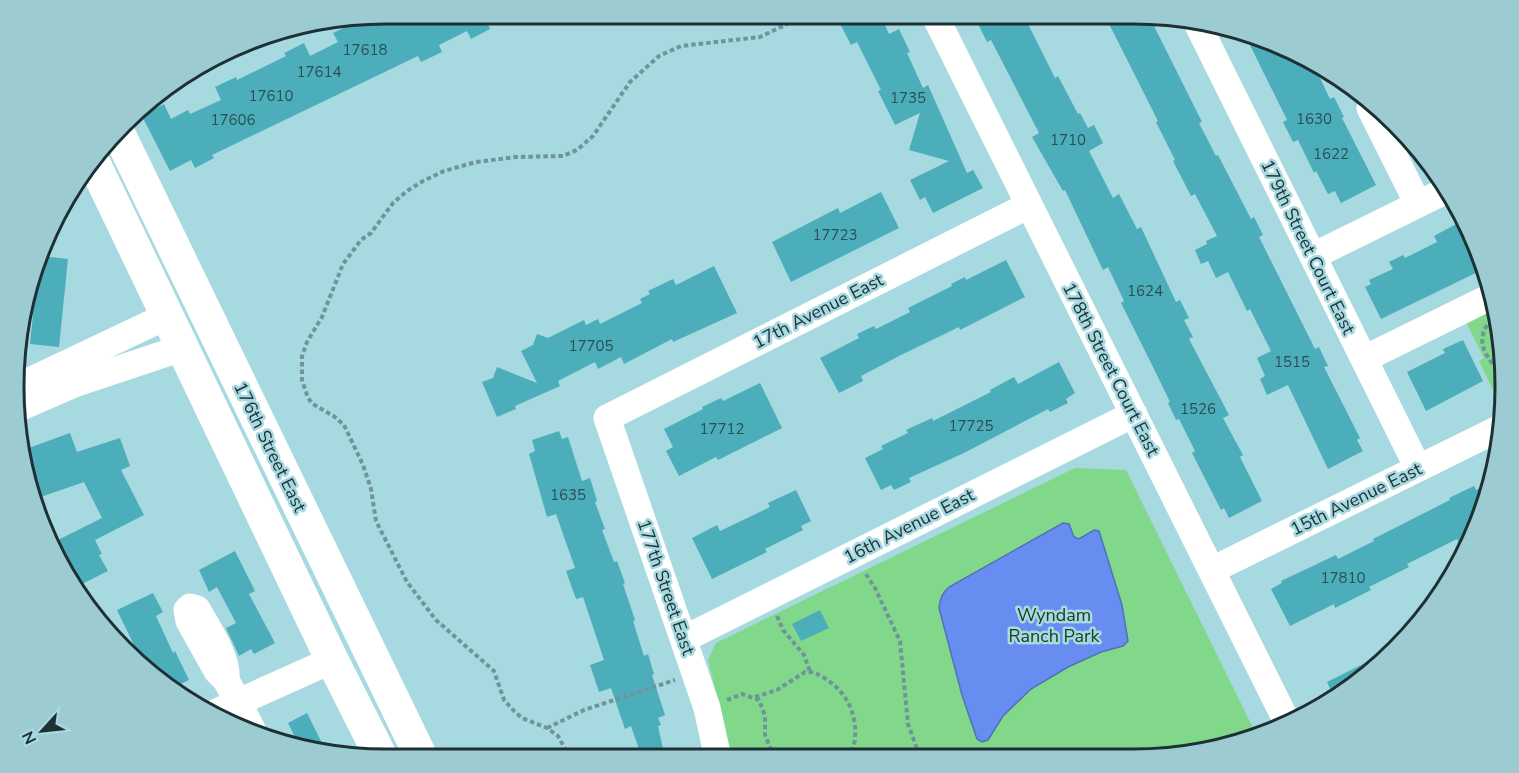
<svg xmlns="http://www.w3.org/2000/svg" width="1519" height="773" font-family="'Nunito Sans',sans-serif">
<rect width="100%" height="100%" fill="#a7d9e0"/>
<!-- green -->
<path fill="#81d88a" d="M1491,307L1503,402L1500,404L1479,361L1484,358L1465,320Z
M1075,468L1126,470L1257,736L1182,756L732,758L708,660L716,643Z"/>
<!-- water -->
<path fill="#678df0" stroke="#5171b8" stroke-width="1.5" d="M1063,523L1069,524L1074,537L1079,539L1094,530L1099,531L1122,605L1128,641L1123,646L1101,652L1068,667L1031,689L1003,716L988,740L982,742L977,739L962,695L939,608C940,599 942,593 949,587Z"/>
<!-- building -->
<path fill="#4caeba" d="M387,14H503L487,22L490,29L471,39L467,31L439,45L442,52L421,62L418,56L212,155L214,158L195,168L191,160L170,171L142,116L164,104L171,119L188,110L190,114L221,100L215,87L236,77L237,80L286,56L284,53L304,43L310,56L338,42L333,33L367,17Z
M835,14H880L889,34L899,29L910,52L907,53L923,88L928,85L967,173L973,170L983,188L933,213L925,197L920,200L910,180L949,161L909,150L920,113L895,125L878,91L881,90L857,42L851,45Z
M992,14H1023L1055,78L1058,76L1078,114L1080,113L1088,128L1094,125L1103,143L1089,151L1113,198L1119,194L1137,229L1141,227L1176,302L1180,300L1189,318L1184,320L1193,337L1189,339L1229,415L1223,418L1243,455L1240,457L1262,501L1229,518L1224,508L1221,510L1192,453L1195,451L1179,419L1176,420L1168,403L1170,402L1155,371L1121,303L1124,301L1108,267L1103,270L1065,190L1063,191L1032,137L1039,133L991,40L987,42L977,22Z
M1104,14H1148L1202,122L1199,123L1216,156L1218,155L1251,219L1254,217L1263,235L1259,237L1315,349L1319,347L1328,366L1324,367L1360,438L1357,440L1363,451L1328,469L1288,385L1267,395L1260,379L1265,376L1257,358L1271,351L1250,309L1247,311L1228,272L1216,278L1208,261L1201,264L1195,250L1207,244L1206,241L1217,236L1195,194L1191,196L1173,161L1175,160L1156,122L1158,121Z
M1247,39L1298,52L1313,63L1330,99L1334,97L1344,117L1342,118L1376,185L1341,203L1335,191L1328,194L1316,171L1314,173L1298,140L1293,142L1283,122L1287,120Z
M881,192L899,228L791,282L772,242L838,208L840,213Z
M1460,222L1486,268L1381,319L1365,287L1371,284L1369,280L1393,269L1389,262L1403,255L1405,258L1437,242L1434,236Z
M41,256L68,259L59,347L30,344L38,264Z
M1006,260L1025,297L960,330L959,327L901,355L861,376L863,381L839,393L820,358L859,338L857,334L874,326L876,329L910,312L908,308L952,286L951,284L965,277L966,280Z
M714,266L737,313L673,342L672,339L624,364L621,357L598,369L595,362L558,381L560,386L515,406L516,409L497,417L482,382L493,378L497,367L537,383L521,351L533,345L537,334L548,338L584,320L586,325L598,319L600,324L642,303L640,299L650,294L648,291L673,279L676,285Z
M1463,340L1483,381L1426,411L1407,372L1445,353L1443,349Z
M1059,362L1075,393L1066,399L1068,403L1050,412L1048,409L964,453L909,478L911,482L894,490L891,485L881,490L865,458L883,449L881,446L908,433L906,430L932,418L933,421L991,392L990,390L1014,377L1018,384Z
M760,383L782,428L718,460L716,457L679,476L666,451L673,447L664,429L703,409L702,407L721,398L723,401Z
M559,431L562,439L568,437L582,481L590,478L597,501L595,502L605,529L602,530L614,562L617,561L625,583L623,584L635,620L633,621L644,656L648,654L654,674L652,675L665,715L658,718L661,725L658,726L665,758H642L631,726L625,729L611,688L599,692L590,665L604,660L583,597L576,599L566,571L575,568L556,514L547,517L529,454L535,451L532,440Z
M70,433L77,452L120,438L130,466L121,470L144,515L95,540L102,554L99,555L108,571L80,585L58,540L102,518L84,482L35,499L23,450Z
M1474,486L1476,490L1485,486L1465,554L1457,539L1407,564L1409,567L1369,587L1371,590L1335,608L1334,604L1290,626L1271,589L1282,583L1281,581L1336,555L1338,559L1374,541L1373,539L1450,500L1449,498Z
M796,490L811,521L801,526L803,530L765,549L767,552L712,579L692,538L717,525L720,531L770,507L768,503Z
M235,551L255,591L249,594L275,643L254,654L251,649L239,656L226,628L236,623L217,587L209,592L199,570Z
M153,593L163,612L156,616L173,653L175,651L189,680L175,687L144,666L117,610Z
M820,610L829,628L801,641L792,624Z
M1377,657L1380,662L1335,699L1327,682Z
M307,713L325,749L297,741L288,723Z"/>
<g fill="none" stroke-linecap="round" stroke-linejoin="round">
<!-- path -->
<path stroke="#6f959b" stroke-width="4" stroke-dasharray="4.5 3" stroke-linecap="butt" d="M1487,325C1476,343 1486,357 1499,371
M866,574L875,588L900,641L908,724L920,757
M777,616L783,630L804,655L810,672
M755,697L777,690L805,672C813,671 819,675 826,679C853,696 862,729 850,757
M727,700L742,694L759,700L765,716V735L774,757
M547,728L584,710L675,680
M570,758L558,736L547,728L522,718L514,711L504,700L494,671L436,620L407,582L376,521L371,489L363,465L344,425L335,417L313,404L308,398L302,380V356L307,342L322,317L343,264L361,240L371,233L393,203L407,191L423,181L444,171L476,162L516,157L563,156L577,150L593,136L630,82L659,56L681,46L760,37L808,14"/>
<!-- minor -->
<path stroke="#fff" stroke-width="27" d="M934,14L1288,724
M1198,25L1418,468
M1370,108L1418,204
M1313,256L1443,192
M1364,359L1490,297
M17,387L167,316
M14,410L74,384L182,348
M1212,570L1500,428
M684,639L1134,414
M226,680C229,659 207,627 197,609L190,607L187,610L189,621L217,671L226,680L252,729
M212,714L332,660
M718,758L707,708L607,418L1029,205"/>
<!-- major -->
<path stroke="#fff" stroke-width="33" d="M119,134L422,759
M93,161L332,660L382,759"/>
</g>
<g text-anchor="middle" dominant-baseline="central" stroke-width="5" stroke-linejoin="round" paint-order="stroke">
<!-- number labels -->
<g font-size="15" fill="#295056">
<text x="365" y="50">17618</text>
<text x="319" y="72">17614</text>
<text x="271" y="96">17610</text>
<text x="908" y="98">1735</text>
<text x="1314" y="119">1630</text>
<text x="233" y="120">17606</text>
<text x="1068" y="140">1710</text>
<text x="1331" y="154">1622</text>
<text x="835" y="235">17723</text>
<text x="1145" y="291">1624</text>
<text x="591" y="346">17705</text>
<text x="1292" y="362">1515</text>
<text x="1198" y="409">1526</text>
<text x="971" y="426">17725</text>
<text x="722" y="429">17712</text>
<text x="568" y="495">1635</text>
<text x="1343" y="578">17810</text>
</g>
<!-- street labels -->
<g font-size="18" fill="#1d3134" stroke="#a7d9e0">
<text transform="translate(1308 247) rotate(64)">179th Street Court East</text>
<text transform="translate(818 311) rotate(-27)">17th Avenue East</text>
<text transform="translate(1111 369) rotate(63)">178th Street Court East</text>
<text transform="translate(270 447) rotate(64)">176th Street East</text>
<text transform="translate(1356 499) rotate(-26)">15th Avenue East</text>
<text transform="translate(909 526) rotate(-27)">16th Avenue East</text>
<text transform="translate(666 587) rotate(71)">177th Street East</text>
</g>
<!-- park labels -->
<g font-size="18" fill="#19401e" stroke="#a7d9e0">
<text x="1054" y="615">Wyndam<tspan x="1054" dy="21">Ranch Park</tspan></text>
</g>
</g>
<!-- crop -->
<path d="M0 0H1519V773H0ZM386 24H1133A362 362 0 0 1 1495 386V387A362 362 0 0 1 1133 749H386A362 362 0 0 1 24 387V386A362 362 0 0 1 386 24Z" fill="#9cccd2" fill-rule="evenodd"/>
<path fill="none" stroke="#1d3134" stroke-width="3" d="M386 24H1133A362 362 0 0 1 1495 386V387A362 362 0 0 1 1133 749H386A362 362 0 0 1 24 387V386A362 362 0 0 1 386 24Z"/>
<!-- north arrow -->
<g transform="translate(42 731) rotate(243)" stroke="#a7d9e0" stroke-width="4.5" paint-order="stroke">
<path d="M0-4.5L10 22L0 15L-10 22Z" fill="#1d3134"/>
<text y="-9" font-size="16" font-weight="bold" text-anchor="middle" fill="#1d3134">N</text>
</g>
</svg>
